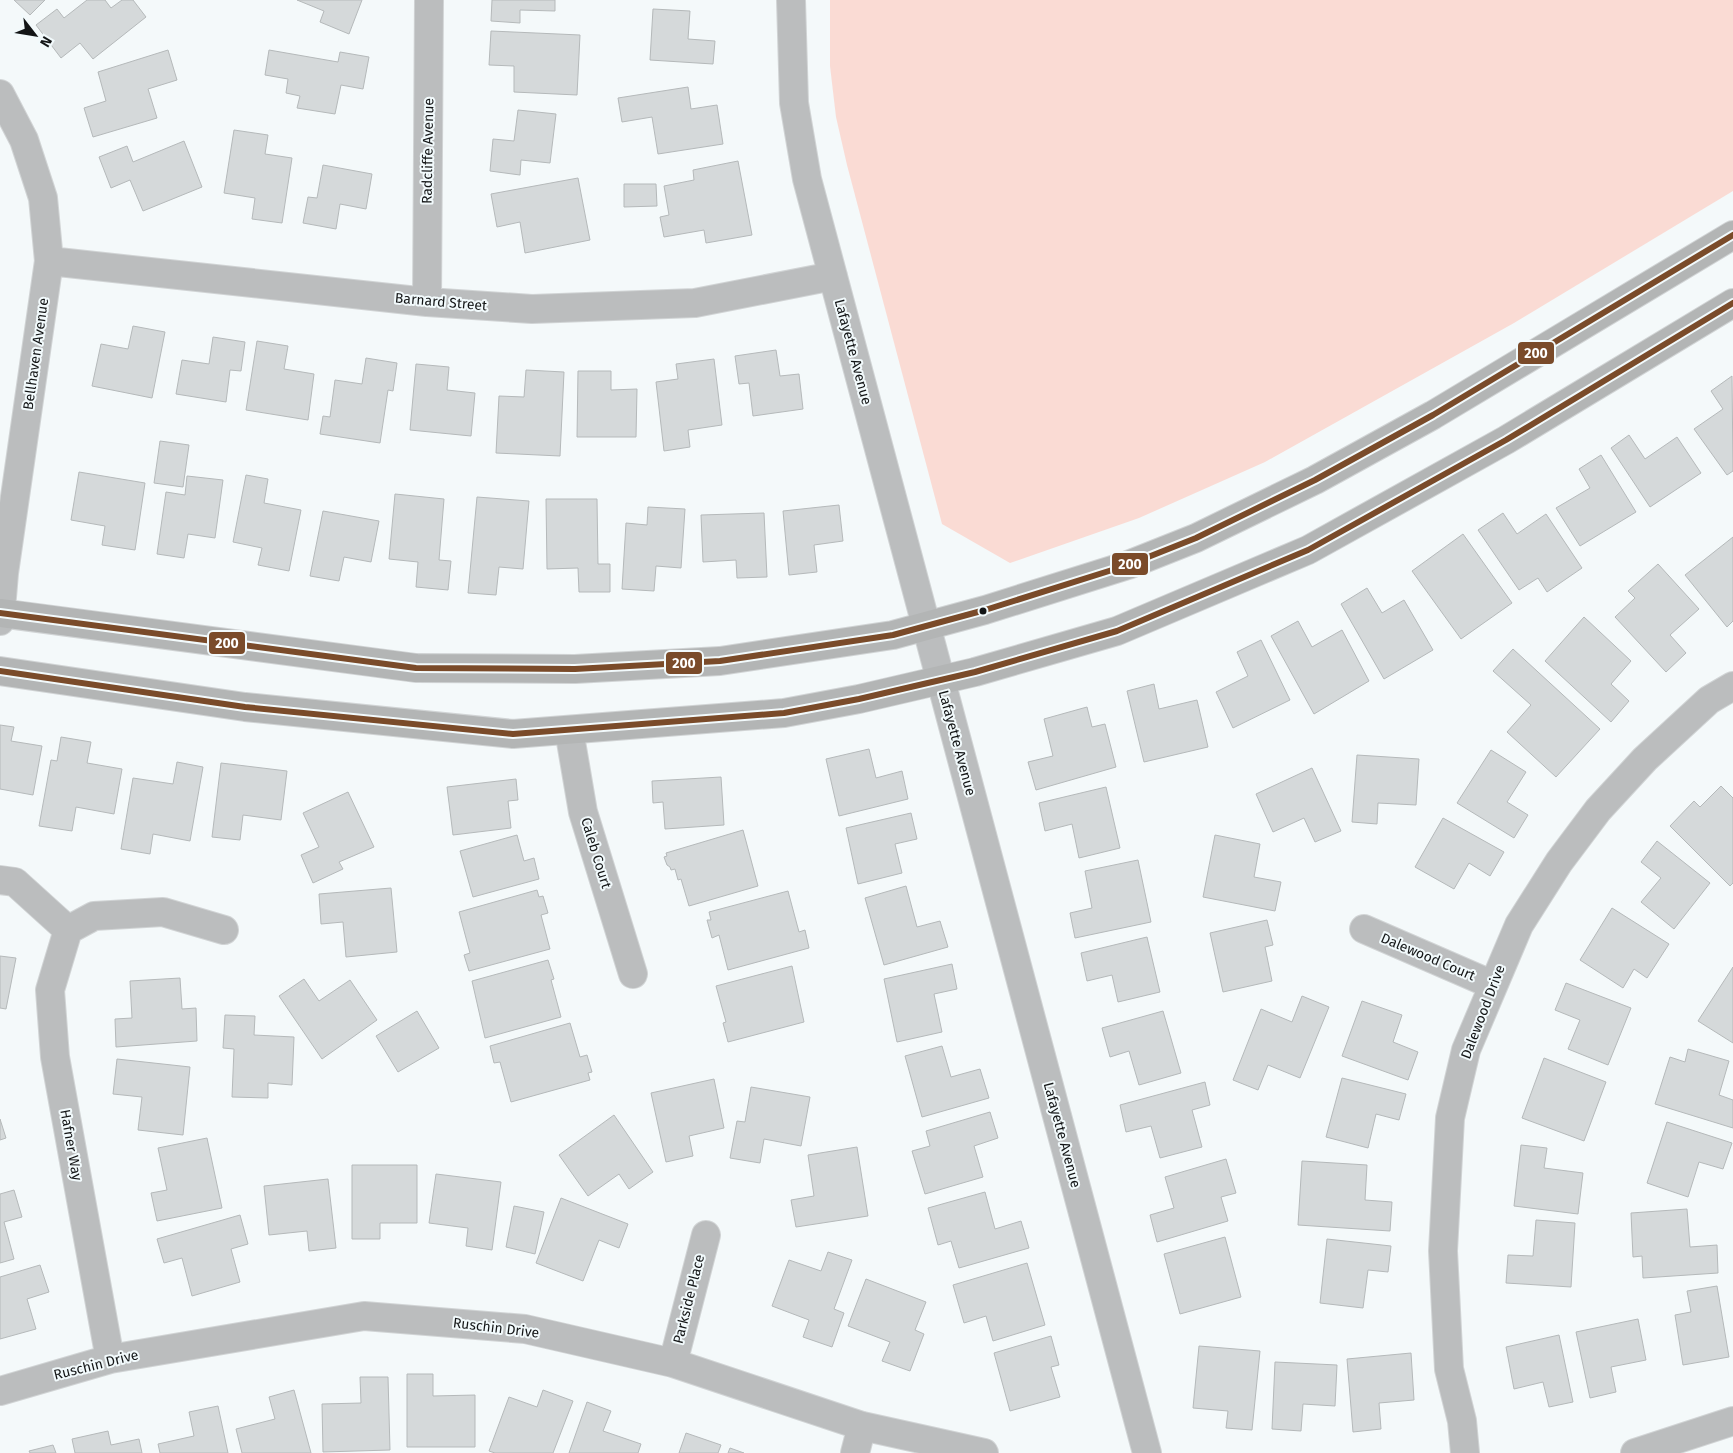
<svg xmlns="http://www.w3.org/2000/svg" width="1733" height="1453" font-family="'Fira Sans',sans-serif">
<rect width="100%" height="100%" fill="#f4f9fa"/>
<!-- green -->
<path fill="#fadbd4" d="M830,0H1733V191L1514,323L1265,462L1139,518L1010,563L942,524L847,165L836,117L830,66Z"/>
<!-- building -->
<path fill="#d5d9da" stroke="#b5b9ba" d="M14,0H45L30,15Z
M87,0H105L111,8L122,0H133L146,17L93,59L80,43L61,58L36,25L57,9L64,18Z
M297,0H362L349,34L320,22L324,11Z
M492,0H555V11L520,10V23L491,21Z
M653,9L690,11L688,39L715,41L713,64L650,60Z
M491,31L580,35L577,95L514,92V66L489,65Z
M168,50L177,80L148,89L157,118L93,137L84,108L106,101L98,72Z
M269,50L338,62L340,52L369,57L363,89L341,85L335,114L297,108L300,96L286,93L288,79L265,75Z
M688,87L691,109L717,105L723,144L658,154L652,117L622,122L618,98Z
M518,110L556,114L550,163L521,160L520,175L490,171L493,139L514,141Z
M234,130L268,135L265,154L292,158L282,223L252,219L255,198L224,193Z
M184,141L202,187L143,211L130,180L111,188L99,157L127,146L133,162Z
M738,161L752,235L706,243L704,230L664,237L660,217L669,215L664,186L694,180L693,170Z
M323,165L372,174L366,209L340,204L336,229L303,223L308,197L317,198Z
M578,178L590,240L525,253L520,222L497,227L491,194Z
M624,184H656L657,206L624,207Z
M133,326L165,332L152,398L92,386L101,344L128,349Z
M213,337L245,342L241,371L230,370L226,402L176,394L182,360L209,364Z
M257,341L288,346L284,369L314,374L308,420L246,410Z
M776,350L780,376L799,374L803,409L753,416L749,383L739,384L735,356Z
M366,358L397,363L393,391L388,390L380,443L320,434L323,416L330,417L335,380L362,384Z
M714,359L722,425L688,430L690,447L664,451L656,382L678,379L676,364Z
M416,364L449,367L447,390L475,393L471,436L410,430Z
M526,370L564,372L560,456L496,453L499,396L524,397Z
M578,371H611V390L637,389L636,437H577Z
M1732,376L1733,471L1727,475L1694,429L1723,409L1711,391Z
M1629,435L1645,459L1677,437L1701,473L1650,507L1611,448Z
M160,441L189,445L183,487L154,483Z
M1601,455L1636,512L1580,546L1556,508L1590,488L1579,469Z
M79,472L145,483L135,550L102,545L105,526L71,520Z
M246,475L268,479L264,503L301,510L289,571L258,565L262,548L233,542Z
M187,476L223,480L215,538L188,534L184,558L157,554L166,492L185,495Z
M395,494L444,499L439,560L451,561L448,590L416,587L418,562L389,559Z
M477,497L529,501L523,569L499,567L496,595L468,593Z
M546,499H597L598,564H610V592H579L578,568L547,569Z
M839,505L843,541L814,545L817,572L789,575L783,511Z
M648,507L685,509L681,568L656,566L654,591L622,589L626,523L647,525Z
M323,511L379,521L371,562L344,557L339,581L310,576Z
M764,513L767,577L737,578L736,560L703,562L701,515Z
M1503,513L1517,534L1546,514L1582,568L1547,592L1538,578L1519,590L1478,530Z
M1463,534L1512,603L1461,639L1412,571Z
M1733,537V621L1727,627L1685,575Z
M1658,564L1699,609L1670,635L1686,653L1666,672L1615,617L1635,598L1628,591Z
M1367,588L1382,613L1404,600L1433,650L1384,679L1341,604Z
M1584,617L1631,661L1611,684L1629,701L1611,722L1545,661Z
M1298,621L1312,647L1342,630L1369,681L1314,714L1271,636Z
M1261,640L1290,700L1233,728L1216,692L1248,676L1237,652Z
M1513,649L1600,729L1556,777L1507,732L1531,705L1493,671Z
M1154,684L1159,709L1197,700L1208,747L1144,762L1127,691Z
M1087,707L1092,727L1105,724L1116,767L1036,790L1028,762L1053,756L1044,719Z
M0,725L14,727L11,741L42,746L33,795L0,789Z
M61,737L91,742L87,763L122,769L114,814L76,807L72,831L39,826L51,760L57,761Z
M869,749L876,778L902,771L908,799L839,816L826,759Z
M1491,750L1526,772L1507,802L1528,815L1514,838L1457,803Z
M1357,755L1419,759L1416,805L1378,803L1377,824L1352,822Z
M177,762L203,767L190,841L153,834L150,854L121,849L133,778L173,784Z
M221,763L287,771L281,820L243,815L240,840L212,837Z
M1312,768L1341,831L1315,842L1304,818L1273,832L1256,794Z
M721,777L724,825L665,829L663,802L653,803L652,781Z
M516,779L518,800L508,801L511,828L453,835L447,787Z
M1721,786L1733,798V883L1730,886L1670,826L1694,801L1700,807Z
M1106,787L1120,848L1079,858L1072,824L1045,831L1039,803Z
M348,792L374,847L339,862L343,869L313,883L301,855L319,847L303,813Z
M911,813L917,839L895,844L902,873L858,884L846,828Z
M1443,818L1504,852L1490,876L1469,863L1454,889L1415,867Z
M743,830L758,886L689,906L681,879L678,880L675,869L671,870L670,867L667,865L664,857L667,856L666,853Z
M517,835L524,861L534,858L539,879L473,897L460,851Z
M1215,835L1260,844L1254,877L1281,882L1275,911L1203,897Z
M1657,841L1710,883L1674,929L1641,902L1661,878L1641,862Z
M1138,860L1151,922L1075,938L1070,913L1092,908L1085,871Z
M906,886L917,927L940,921L948,947L884,965L865,898Z
M391,888L397,952L346,957L343,922L321,924L319,894Z
M537,890L539,897L543,896L548,913L541,915L550,949L469,971L464,955L470,953L459,912Z
M788,891L799,932L805,930L809,948L728,970L719,935L712,938L707,920H711L709,912Z
M1612,908L1669,944L1647,978L1634,969L1623,988L1580,960Z
M1267,920L1273,945L1265,947L1272,981L1223,992L1210,933Z
M1147,937L1160,992L1118,1002L1112,975L1087,981L1081,953Z
M0,956L16,958L6,1009L0,1008Z
M548,960L554,979L551,980L561,1017L485,1038L472,981Z
M952,964L957,989L934,994L942,1032L897,1042L884,979Z
M792,966L804,1022L728,1042L723,1023L726,1022L716,986Z
M1733,967V1043L1698,1021Z
M180,978L182,1009L196,1008L197,1041L116,1047L115,1019L132,1018L130,981Z
M304,979L319,1001L350,980L377,1020L322,1059L279,996Z
M1566,983L1631,1008L1608,1065L1568,1049L1580,1020L1555,1010Z
M1302,996L1329,1007L1300,1078L1268,1065L1258,1090L1233,1080L1261,1009L1292,1022Z
M1362,1001L1402,1015L1393,1042L1418,1052L1408,1080L1342,1056Z
M417,1011L439,1048L398,1072L376,1036Z
M1163,1011L1181,1073L1139,1085L1129,1051L1110,1057L1102,1028Z
M225,1015L255,1016L254,1035L294,1037L292,1085L268,1083V1098L232,1097L234,1049L223,1048Z
M570,1023L580,1057L587,1055L592,1072L588,1073L590,1080L511,1102L500,1062L494,1063L490,1046Z
M942,1046L951,1077L980,1069L989,1098L922,1117L905,1056Z
M1688,1049L1729,1061L1719,1095L1733,1100V1128L1655,1104L1670,1057L1685,1062Z
M1544,1058L1606,1082L1584,1141L1522,1118Z
M117,1059L190,1067L183,1135L138,1130L142,1097L113,1094Z
M1342,1078L1406,1094L1399,1120L1376,1114L1368,1148L1326,1137Z
M714,1079L724,1128L689,1136L693,1156L666,1162L651,1093Z
M1205,1082L1210,1105L1192,1110L1202,1147L1160,1158L1151,1126L1126,1132L1120,1105Z
M751,1087L810,1097L801,1146L764,1139L760,1163L730,1158L737,1121L745,1122Z
M990,1112L998,1138L974,1146L983,1177L925,1194L912,1151L930,1146L926,1131Z
M614,1115L653,1172L629,1189L619,1174L588,1196L559,1155Z
M0,1119L6,1138L0,1140Z
M1667,1122L1732,1143L1723,1169L1699,1162L1688,1197L1647,1183Z
M207,1138L222,1208L157,1221L151,1193L167,1190L158,1148Z
M1521,1145L1547,1148L1544,1168L1583,1173L1578,1214L1514,1206Z
M857,1147L868,1216L796,1227L791,1200L814,1196L808,1155Z
M1226,1159L1236,1193L1221,1197L1228,1221L1157,1242L1150,1215L1174,1208L1165,1177Z
M1302,1161L1367,1165L1365,1200L1392,1202L1390,1231L1298,1225Z
M352,1165H417V1223H380V1239H352Z
M436,1174L501,1182L492,1250L466,1246L468,1228L429,1223Z
M328,1179L336,1248L309,1251L307,1231L269,1235L264,1186Z
M14,1190L22,1217L4,1222L14,1259L0,1263V1194Z
M985,1192L995,1229L1021,1221L1029,1248L959,1268L951,1241L938,1245L928,1208Z
M561,1198L628,1224L619,1248L599,1240L583,1281L536,1263Z
M514,1206L544,1212L535,1254L506,1247Z
M1687,1209L1690,1247L1717,1245L1718,1273L1643,1278L1642,1256L1633,1257L1631,1213Z
M240,1215L248,1244L231,1249L240,1282L192,1296L182,1258L164,1263L157,1239Z
M1536,1220L1575,1223L1571,1287L1506,1283L1508,1255L1533,1256Z
M1225,1237L1241,1297L1180,1314L1164,1254Z
M1327,1239L1391,1246L1388,1272L1368,1270L1363,1308L1320,1303Z
M828,1252L852,1260L834,1309L844,1313L832,1347L803,1337L809,1320L772,1306L789,1260L821,1271Z
M1027,1263L1045,1325L993,1341L986,1316L964,1323L953,1285Z
M40,1265L49,1292L27,1299L36,1329L0,1339V1277Z
M866,1279L926,1302L915,1330L924,1334L910,1371L882,1361L890,1342L848,1326Z
M1717,1286L1729,1357L1683,1365L1675,1315L1691,1312L1687,1291Z
M1638,1319L1646,1360L1611,1367L1616,1392L1590,1398L1576,1332Z
M1559,1335L1573,1402L1549,1407L1543,1382L1514,1389L1506,1347Z
M1051,1336L1059,1365L1051,1367L1060,1397L1010,1411L994,1353Z
M1199,1346L1260,1351L1252,1430L1226,1428L1228,1411L1193,1408Z
M1411,1353L1414,1400L1379,1403L1381,1429L1353,1432L1347,1359Z
M1275,1362L1337,1365L1335,1406L1303,1404L1301,1431L1272,1429Z
M407,1374H433V1396L475,1395V1447H407Z
M360,1377H388L390,1450L323,1452L322,1404L361,1403Z
M294,1390L311,1453H242L236,1429L275,1419L269,1397Z
M543,1390L573,1401L553,1453H495L489,1451L509,1397L537,1407Z
M587,1402L611,1411L603,1431L641,1444L638,1453H569Z
M218,1406L228,1453H160L158,1444L194,1436L189,1412Z
M108,1431L111,1445L139,1439L142,1453H75L72,1439Z
M686,1433L721,1445L718,1453H679Z
M53,1445L56,1453H30L29,1451Z
M730,1448L744,1453H728Z"/>
<g fill="none" stroke-linecap="round" stroke-linejoin="round">
<!-- minor casing -->
<g stroke="#d1d4d5" stroke-width="30">
<path id="minor" d="M791,0L794,103L807,179L1147,1453
M0,94L24,140L43,198L49,261L4,573L0,621
M49,261L427,302L532,309L695,303L833,276
M427,302L429,0
M569,730L583,812L633,974
M0,880L15,882L68,930
M1364,929L1493,985
M68,930L50,990L55,1057L110,1359
M68,930L94,916L163,912L224,930
M673,1363L706,1235
M0,1391L110,1359L364,1316L525,1329L673,1363L862,1426L984,1453
M855,1453L862,1426
M1465,1453L1462,1421L1449,1369L1443,1251L1450,1118L1466,1050L1519,925L1559,862L1598,810L1645,759L1709,700L1733,686
M1635,1453L1733,1421"/>
</g>
<!-- major casing -->
<g stroke="#d1d4d5" stroke-width="30">
<path id="major" d="M0,613L416,668L575,669L720,661L893,635L985,610L1128,565L1196,538L1315,480L1433,415L1733,235
M0,671L245,707L513,734L784,713L859,699L975,672L1117,631L1308,550L1506,440L1733,303"/>
</g>
<!-- minor -->
<use href="#minor" stroke="#bbbdbe" stroke-width="28"/>
<!-- major -->
<use href="#major" stroke="#b3b5b5" stroke-width="28"/>
<!-- bus-1 casing -->
<g stroke="#f2fafc" stroke-width="10">
<path id="bus-1" d="M0,613L416,668L575,669L720,661L893,635L985,610L1128,565L1196,538L1315,480L1433,415L1733,235
M0,671L245,707L513,734L784,713L859,699L975,672L1117,631L1308,550L1506,440L1733,303"/>
</g>
<!-- bus-1 -->
<use href="#bus-1" stroke="#7a4b2a" stroke-width="6"/>
</g>
<!-- markers -->
<circle fill="#131516" stroke="#f2fafc" stroke-width="2" cx="983" cy="611" r="4.5"/>
<g text-anchor="middle" dominant-baseline="central" stroke-width="4" stroke-linejoin="round" paint-order="stroke">
<!-- street labels -->
<g font-size="14" fill="#131516" stroke="#f2fafc">
<text transform="translate(428 151) rotate(-89)">Radcliffe Avenue</text>
<text transform="translate(441 302) rotate(5)">Barnard Street</text>
<text transform="translate(853 352) rotate(75)">Lafayette Avenue</text>
<text transform="translate(36 354) rotate(-82)">Bellhaven Avenue</text>
<text transform="translate(957 743) rotate(75)">Lafayette Avenue</text>
<text transform="translate(596 853) rotate(73)">Caleb Court</text>
<text transform="translate(1428 957) rotate(23)">Dalewood Court</text>
<text transform="translate(1483 1012) rotate(-69)">Dalewood Drive</text>
<text transform="translate(1062 1135) rotate(75)">Lafayette Avenue</text>
<text transform="translate(71 1145) rotate(80)">Hafner Way</text>
<text transform="translate(689 1299) rotate(-76)">Parkside Place</text>
<text transform="translate(496 1328) rotate(7)">Ruschin Drive</text>
<text transform="translate(96 1365) rotate(-14)">Ruschin Drive</text>
</g>
</g>
<g stroke="#f2fafc" stroke-width="2">
<rect x="1517" y="341" width="38" height="24" rx="5" fill="#7a4b2a"/>
<rect x="1111" y="552" width="38" height="24" rx="5" fill="#7a4b2a"/>
<rect x="208" y="631" width="38" height="24" rx="5" fill="#7a4b2a"/>
<rect x="665" y="651" width="38" height="24" rx="5" fill="#7a4b2a"/>
</g>
<g font-size="14" text-anchor="middle" font-weight="bold" fill="#fff">
<text x="1536" y="358">200</text>
<text x="1130" y="569">200</text>
<text x="227" y="648">200</text>
<text x="684" y="668">200</text>
</g>
<!-- north arrow -->
<g transform="translate(35 35) rotate(121)" stroke="#f2fafc" stroke-width="4" paint-order="stroke">
<path d="M0-4L9 19L0 12L-9 19Z" fill="#131516"/>
<text y="-8" font-size="14" font-weight="bold" text-anchor="middle" fill="#131516">N</text>
</g>
</svg>
